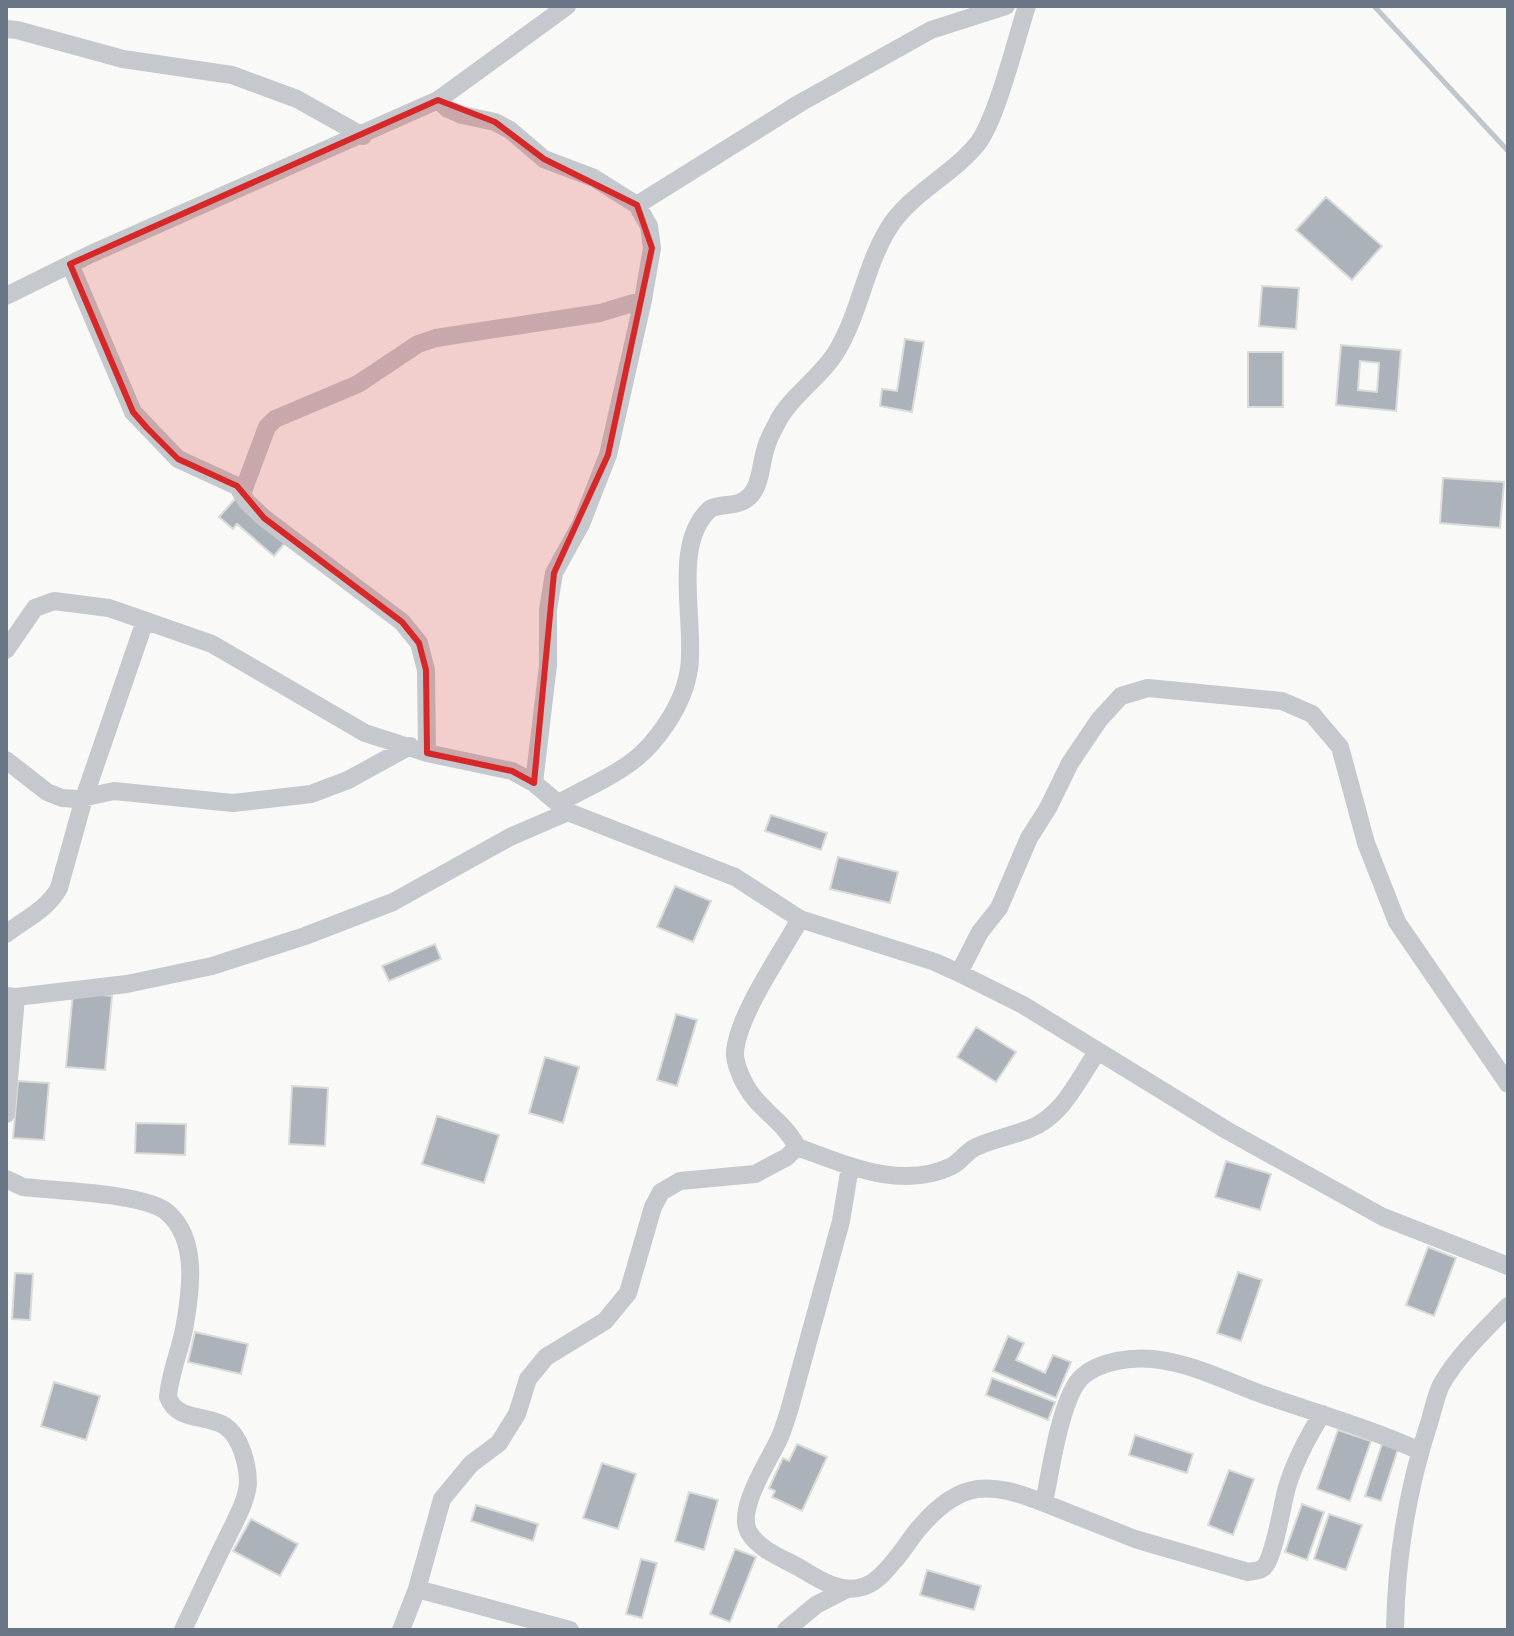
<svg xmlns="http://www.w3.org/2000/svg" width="1514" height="1636" font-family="'DM Sans',sans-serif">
<rect width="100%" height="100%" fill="#f9f9f7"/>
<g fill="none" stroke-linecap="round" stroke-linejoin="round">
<!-- stream -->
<path stroke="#bfc7cd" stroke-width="5" d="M1374,6L1508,151"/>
</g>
<!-- building -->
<path fill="#acb2b9" stroke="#dbdbd9" stroke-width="2" fill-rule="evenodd" d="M1326,197L1382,246L1352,280L1296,230Z
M1262,286L1299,288L1296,329L1259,326Z
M905,339L924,342L912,412L880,406L882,389L897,391Z
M1341,345L1401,350L1396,411L1336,405ZM1360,361L1379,363L1377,392L1358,390Z
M1248,352H1283V407H1248Z
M1443,478L1504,482L1500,528L1440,523Z
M235,499L285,543L274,556L237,524L233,529L219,517Z
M771,815L827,833L821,850L765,831Z
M838,857L898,872L890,903L830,889Z
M675,886L711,901L693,942L657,927Z
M435,944L441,959L389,981L382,966Z
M73,992L112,996L105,1070L66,1067Z
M676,1014L697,1020L677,1086L657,1080Z
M976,1027L1016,1052L996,1082L957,1057Z
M545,1057L579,1067L563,1123L529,1113Z
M18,1081L49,1083L44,1140L13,1138Z
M292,1086L328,1088L325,1146L289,1144Z
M437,1116L499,1135L484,1183L422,1164Z
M136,1123L186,1124L185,1155L135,1153Z
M1226,1161L1271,1174L1260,1210L1215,1197Z
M1428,1247L1456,1258L1434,1316L1406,1305Z
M1238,1272L1262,1280L1241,1341L1217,1333Z
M15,1273L33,1274L30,1320L12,1319Z
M195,1332L248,1344L241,1374L188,1362Z
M1008,1336L1024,1343L1016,1360L1045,1373L1053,1355L1071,1362L1056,1398L993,1371Z
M992,1378L1055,1402L1048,1420L986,1395Z
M54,1382L100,1396L86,1440L41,1426Z
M1338,1430L1371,1441L1350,1501L1317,1489Z
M1135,1435L1193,1454L1187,1473L1129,1455Z
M797,1444L827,1457L802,1511L772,1497L775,1491L769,1488L783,1458L789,1461Z
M1382,1444L1398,1449L1381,1501L1365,1496Z
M602,1463L636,1474L618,1529L583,1518Z
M1229,1470L1254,1479L1233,1535L1208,1525Z
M689,1492L718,1500L704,1550L675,1541Z
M1302,1504L1324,1512L1307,1560L1285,1552Z
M476,1505L538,1524L533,1541L471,1521Z
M1329,1514L1362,1525L1346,1570L1314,1559Z
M251,1519L298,1544L280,1576L233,1551Z
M735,1549L756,1557L730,1622L710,1614Z
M641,1559L657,1563L642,1618L626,1614Z
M927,1570L981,1586L974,1610L920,1595Z"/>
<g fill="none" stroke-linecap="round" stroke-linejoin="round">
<!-- street -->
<path stroke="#c5c8cc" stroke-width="18" d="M6,29L17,30L123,59L232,75L297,99L363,136
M438,100L567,6
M70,264L133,412L178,459L237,486L247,502L264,518L402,622L419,643L426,670L427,753
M6,296L91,254L438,100L448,109L462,115L495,122L510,130L544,159L594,178L637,205L800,103L931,30L1006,6
M242,494L267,427L275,419L358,384L418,344L436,338L600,313L643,300
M6,650L35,608L54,601L109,608L212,644L365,733L427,753L512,771L534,783L566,810
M6,760L47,792L62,798L77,799L114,791L233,803L311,794L348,780L410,746
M534,783L548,665V610L554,573L581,524L608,455L643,300L652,248L649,226L637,205
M559,803C589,786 628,771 651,744C669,723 685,697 689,669C696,623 671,544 710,509C721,503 735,507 745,500C761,490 760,467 765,451C767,442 772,432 777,423C789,397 823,376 838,349C860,311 865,268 887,231C908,194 952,176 978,143C997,118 1016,39 1027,6
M6,934C25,919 47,910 59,888L84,798L145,621
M959,973L980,932L999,908L1029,838L1048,808L1070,763L1099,720L1121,696L1148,688L1282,701L1312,714L1340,747L1366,843L1397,922L1508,1084
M6,996L16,997L127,984L212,966L305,936L393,902L510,837L568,812L735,877L800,919L935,962L959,973L1023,1005L1228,1131L1383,1217L1508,1266
M6,1114L16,997
M797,1147C845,1164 901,1191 952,1166C961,1161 967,1151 976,1147C993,1139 1011,1136 1029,1129C1062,1117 1078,1080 1097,1052
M850,1167L841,1221L789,1411C786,1420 783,1430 779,1439C769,1461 734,1512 750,1534C760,1550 784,1559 800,1568C818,1579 840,1594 862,1587C875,1584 886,1571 894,1561C904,1550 911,1537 920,1527C961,1480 989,1481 1044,1503C1050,1474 1061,1394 1083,1376C1100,1361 1131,1357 1153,1359C1192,1363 1228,1382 1264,1395C1316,1413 1369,1428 1420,1451
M6,1179L23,1187C55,1191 147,1193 168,1213C198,1240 191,1289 185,1324C181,1349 170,1372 168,1397C177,1422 207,1414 225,1426C241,1437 248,1465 248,1483C247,1501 234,1523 226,1540C211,1570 197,1600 183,1630
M1044,1503L1135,1539L1248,1572C1253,1571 1261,1571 1265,1566C1275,1553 1282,1505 1287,1487C1295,1461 1307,1438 1322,1414
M417,1589L570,1630
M401,1630L417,1589L442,1499L471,1464L499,1443L517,1414L528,1379L546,1357L605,1321L628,1293L653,1207L661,1192L680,1181L755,1174L787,1157L797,1147C785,1122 759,1110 746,1086C741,1078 734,1061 735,1051C739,1013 781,954 800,919
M786,1630L816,1605L845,1590
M1395,1630C1396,1560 1408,1487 1430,1420C1433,1409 1436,1396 1441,1385C1458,1355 1484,1331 1508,1306"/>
</g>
<!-- marked area -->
<path fill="#d62828" fill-opacity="0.2" stroke="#d62828" stroke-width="6" stroke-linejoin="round" d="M438,100L495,122L544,159L637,205L652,248L608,455L554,573L534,783L512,771L427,753L426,670L419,643L402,622L264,518L237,486L178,459L147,428L133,412L70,264Z"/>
<!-- border -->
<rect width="1514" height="1636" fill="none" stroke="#6a7686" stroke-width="16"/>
</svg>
